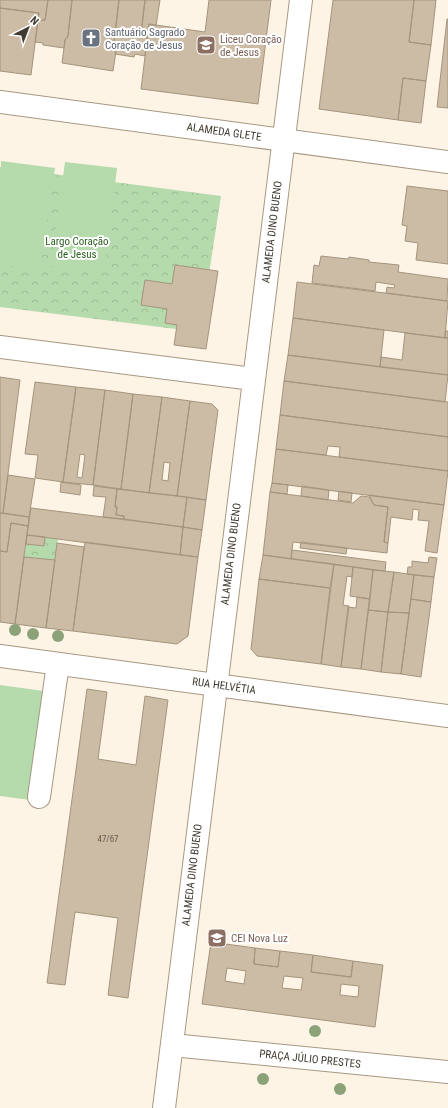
<svg xmlns="http://www.w3.org/2000/svg" width="448" height="1108" font-family="'Roboto Condensed',sans-serif">
<defs>
<pattern id="park-crowns" width="20" height="18" patternUnits="userSpaceOnUse"><rect width="20" height="18" fill="#b5daac"/><path d="M2 6a3 3 0 1 1 6 0M12 15a3 3 0 1 1 6 0" fill="none" stroke="#9dbc94"/></pattern>
</defs>
<rect width="100%" height="100%" fill="#fef4e6"/>
<!-- park -->
<path fill="url(#park-crowns)" d="M0,167L221,196L200,332L0,307Z
M45,537L58,539L55,560L24,557L26,544L44,546Z"/>
<!-- pitch -->
<path fill="#b5daac" d="M1,161L55,168L40,271L0,264Z
M65,162L117,168L104,273L51,266Z
M0,685L44,691L30,800L0,796Z"/>
<!-- building -->
<path fill="#cdbca5" stroke="#a4947e" fill-rule="evenodd" d="M0,0H48L45,20H38L39,13L0,8Z
M48,0H72L68,36L65,40L64,48L43,45V43L35,42L38,20H45Z
M72,0H119L114,42L117,45L113,71L62,63L65,40L68,36Z
M119,0H145L141,34L147,35L145,56L135,54L134,57L115,54L117,45L114,42Z
M145,0H160L156,26L149,24L147,35L141,34Z
M209,0H271L258,104L141,89L149,24L205,32Z
M333,0H414L409,42L431,45L426,81L403,78L398,120L319,109Z
M414,0H436L431,45L409,42Z
M0,8L39,13L31,75L0,71Z
M447,19H448V108L437,107Z
M403,78L426,81L421,123L398,120Z
M407,186L448,191V264L416,260L418,243L405,241L407,226L402,225Z
M321,256L348,259L349,257L369,260V262L399,265L398,272L448,279L447,301L386,293L387,287L394,288L395,285L376,282L375,291L312,283L314,265L319,266Z
M175,265L218,271L206,349L174,345L177,325L165,323L167,309L141,305L145,280L172,284Z
M297,282L448,301L445,338L293,318Z
M293,318L384,330L380,367L288,355Z
M445,331H448V338H445Z
M405,333L448,338V375L380,367L381,357L402,360Z
M288,355L448,375L445,402L284,381Z
M0,377L20,380L3,513H0Z
M284,381L448,402V437L280,415Z
M35,382L76,387L63,482L35,478L38,455L25,454Z
M76,387L105,390L93,485L63,482ZM80,454L85,455L82,478L77,477Z
M105,390L133,394L121,489L93,485Z
M133,394L162,397L149,493L121,489Z
M162,397L190,401L177,496L149,493ZM164,462L170,463L168,481L162,480Z
M190,401L212,404L218,410L206,500L177,496Z
M280,415L448,437V471L339,457L340,447L328,446L326,455L276,449Z
M276,449L448,471L444,505L272,483Z
M8,475L35,479L29,517L3,513Z
M61,482L81,485L80,495L60,492Z
M272,483L288,485L287,494L270,492Z
M94,486L117,489L115,507H117L116,515L124,516V519L103,517L106,497L93,496Z
M302,486L329,490L328,500L301,496Z
M117,489L187,497L183,527L124,519V516L116,515L117,507H115Z
M339,491L352,493L351,502L338,500Z
M270,492L353,503L361,496L369,497L374,505L388,507L384,542L388,543L387,553L293,542L291,559L263,555Z
M369,495L444,505L437,553L425,551L429,521L418,520L419,510L413,509L412,520L391,517L388,543L384,542L388,507L374,505Z
M187,497L206,500L202,530L183,527Z
M31,508L183,527L180,555L27,535Z
M0,513L29,517L28,526L11,523L7,552L0,551Z
M11,523L28,526L15,624L0,622V551L7,552Z
M183,527L202,530L198,557L180,555Z
M27,535L45,537L44,546L26,544Z
M85,542L198,557L188,636L177,644L73,631Z
M301,542L347,548L346,554L300,548Z
M57,543L84,547L73,631L46,628Z
M292,550L386,562L385,571L291,559Z
M263,555L334,564L330,588L259,579Z
M24,557L55,560L46,628L15,624Z
M429,557L437,558L434,577L407,574L408,567H412V561L428,563Z
M334,564L353,567L352,577L347,576L343,605L349,606L341,667L321,664Z
M353,567L373,570L370,599L350,596Z
M373,570L394,572L388,612L368,610Z
M394,572L414,575L409,613L388,612Z
M414,575L434,577L431,602L411,599Z
M259,579L330,588L321,664L257,656L251,649Z
M357,597L370,599L361,669L341,667L348,607L356,608Z
M411,599L431,602L421,677L401,674Z
M368,610L388,612L381,672L361,669Z
M388,612L409,613L401,674L381,672Z
M87,689L107,692L98,759L136,765L145,696L168,700L128,998L108,995L118,918L75,912L65,985L47,983Z
M211,942L255,948L254,964L278,967L280,951L313,955L311,972L351,977L353,961L383,965L375,1027L202,1004ZM227,968L246,971L244,984L225,981ZM284,976L303,978L301,990L282,988ZM341,984L359,986L358,997L340,995Z
M255,948L280,951L278,967L254,964Z
M313,955L353,961L351,977L311,972Z"/>
<g fill="none" stroke-linecap="round" stroke-linejoin="round">
<!-- minor casing -->
<g stroke="#a89882" stroke-width="24">
<path id="minor" d="M0,102L448,162
M0,347L253,379
M0,656L448,716
M39,797L58,664
M172,1045L448,1072
M164,1108L301,0"/>
</g>
<!-- minor -->
<use href="#minor" stroke="#fff" stroke-width="22"/>
</g>
<!-- trees -->
<g fill="#8ca379">
<circle cx="15" cy="630" r="6"/>
<circle cx="33" cy="634" r="6"/>
<circle cx="58" cy="636" r="6"/>
<circle cx="315" cy="1031" r="6"/>
<circle cx="263" cy="1079" r="6"/>
<circle cx="340" cy="1089" r="6"/>
</g>
<!-- icons -->
<defs>
<g id="church-square" transform="scale(1)"><rect x="-9" y="-9" width="18" height="18" rx="4" fill="#6b7280" stroke="#fff"/><path d="M-1.2-6h2.4v3.5h3.3v2.4h-3.3V6h-2.4V-.1h-3.3v-2.4h3.3Z" fill="#fff"/></g>
<g id="school-square" transform="scale(1)"><rect x="-9" y="-9" width="18" height="18" rx="4" fill="#8d6e63" stroke="#fff"/><path d="M0-5L7-2L0 1L-7-2ZM-4 1L0 2.5L4 1V4Q0 6-4 4Z" fill="#fff"/></g>
</defs>
<g fill-rule="evenodd">
<use href="#church-square" x="91" y="38"/>
<use href="#school-square" x="206" y="45"/>
<use href="#school-square" x="217" y="938"/>
</g>
<g text-anchor="middle" dominant-baseline="central" stroke-width="4" stroke-linejoin="round" paint-order="stroke">
<!-- number labels -->
<g font-size="9" fill="#655b4f">
<text x="108" y="839">47/67</text>
</g>
<!-- worship labels -->
<g font-size="11" fill="#5b616d" stroke="#fff" text-anchor="start">
<text x="105" y="32">Santuário Sagrado<tspan x="105" dy="13">Coração de Jesus</tspan></text>
</g>
<!-- education labels -->
<g font-size="11" fill="#785e54" stroke="#fff" text-anchor="start">
<text x="220" y="39">Liceu Coração<tspan x="220" dy="13">de Jesus</tspan></text>
<text x="231" y="938">CEI Nova Luz</text>
</g>
<!-- street labels -->
<g font-size="11" fill="#423b32" stroke="#fff">
<text transform="translate(224 132) rotate(8)">ALAMEDA GLETE</text>
<text transform="translate(272 232) rotate(-83)">ALAMEDA DINO BUENO</text>
<text transform="translate(231 554) rotate(-83)">ALAMEDA DINO BUENO</text>
<text transform="translate(224 686) rotate(8)">RUA HELVÉTIA</text>
<text transform="translate(192 875) rotate(-83)">ALAMEDA DINO BUENO</text>
<text transform="translate(310 1059) rotate(6)">PRAÇA JÚLIO PRESTES</text>
</g>
<!-- park labels -->
<g font-size="11" fill="#2e6120" stroke="#fff">
<text x="77" y="241">Largo Coração<tspan x="77" dy="13">de Jesus</tspan></text>
</g>
</g>
<!-- north arrow -->
<g transform="translate(28 28) rotate(42)" stroke="#ffffff" stroke-width="3" paint-order="stroke">
<path d="M0-3L7 15L0 10L-7 15Z" fill="#423b32"/>
<text y="-6" font-size="11" font-weight="bold" text-anchor="middle" fill="#423b32">N</text>
</g>
</svg>
